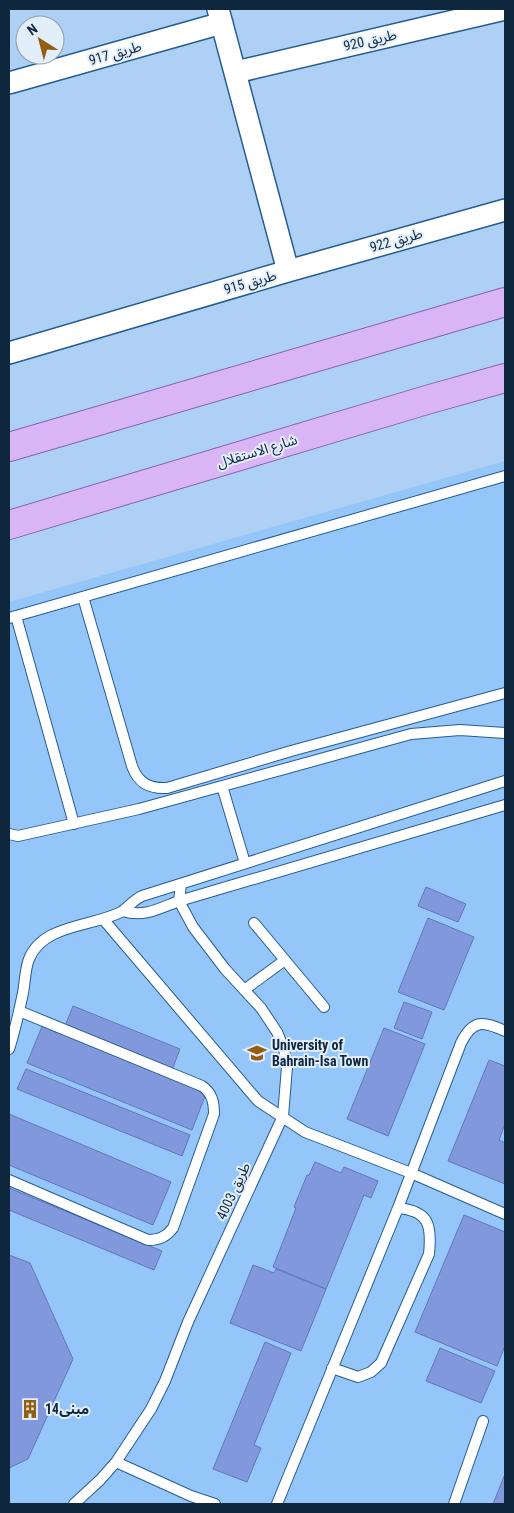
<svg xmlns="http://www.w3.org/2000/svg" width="514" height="1513" font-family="'Roboto Condensed','Noto Sans Arabic',sans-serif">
<rect width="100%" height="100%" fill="#aed0f4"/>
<!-- built -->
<path fill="#94c6fa" d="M505,461V1504H9V602Z"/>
<!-- building -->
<path fill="#8298dc" stroke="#6277b8" d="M426,887L466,904L458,922L418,906Z
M428,918L474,937L444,1010L398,992Z
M404,1002L432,1012L422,1039L394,1028Z
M73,1006L180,1049L172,1070L65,1026Z
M43,1024L207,1091L192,1130L27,1063Z
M384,1028L425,1044L388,1136L347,1119Z
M489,1060L505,1066V1124L499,1140L505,1143V1184L448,1161Z
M26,1069L190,1135L182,1156L17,1089Z
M9,1114L171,1182L153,1225L9,1165Z
M315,1162L341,1173L344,1167L378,1181L371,1198L364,1195L326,1289L273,1267L296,1208L294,1207L307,1175H309Z
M9,1188L162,1251L154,1270L9,1210Z
M464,1215L505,1232V1346L497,1366L415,1332Z
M9,1255L30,1263L73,1359L28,1459L9,1468Z
M253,1265L274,1273L276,1269L326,1289L301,1351L230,1323Z
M265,1342L291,1353L254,1445L261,1448L247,1482L213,1469Z
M440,1348L495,1371L481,1403L426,1381Z
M505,1474V1504H493Z"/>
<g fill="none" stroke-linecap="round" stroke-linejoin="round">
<!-- service casing -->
<g stroke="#255d92" stroke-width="12">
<path id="service" d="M83,597L132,766C138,783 149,789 167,788L291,751L505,693
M16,616L74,824
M9,618L505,476
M222,786L245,863
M9,834L18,836L139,809L411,734L460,730L505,733
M123,911C144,918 160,908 179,901L505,805
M103,919L258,1101L305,1132L411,1173L505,1214
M254,923L324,1007
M244,990L285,960
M9,1049C15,1031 19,1012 23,993C25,982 25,969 29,959C43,924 92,927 121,912C128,908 133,900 142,896L505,781
M9,1180L148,1240C159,1240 166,1237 173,1228L214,1114C214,1102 212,1093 202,1086L19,1011
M332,1368L358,1377L371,1372L381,1363L429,1254C432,1225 429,1211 398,1208
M116,1462L191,1496L215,1504
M74,1504L100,1480L116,1462L151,1409L165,1381L188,1322L283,1116L287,1067L284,1049L277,1032L261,1008L225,969L193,927L179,901L181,884
M277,1504L398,1208L461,1043C473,1019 483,1021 505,1031
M454,1504L483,1421"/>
</g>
<!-- minor casing -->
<g stroke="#255d92" stroke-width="24">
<path id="minor" d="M218,9L288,271
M236,72L505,9
M9,83L222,23
M9,353L288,271L505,210"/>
</g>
<!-- primary casing -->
<g stroke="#8363b1" stroke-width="30">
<path id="primary" d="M9,447L505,302
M9,525L430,399L505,378"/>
</g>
<!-- service -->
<use href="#service" stroke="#fff" stroke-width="10"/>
<!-- minor -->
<use href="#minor" stroke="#fff" stroke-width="21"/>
<!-- primary -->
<use href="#primary" stroke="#dab5f5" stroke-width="28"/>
</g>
<!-- icons -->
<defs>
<g id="school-bare" transform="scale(1.5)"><path d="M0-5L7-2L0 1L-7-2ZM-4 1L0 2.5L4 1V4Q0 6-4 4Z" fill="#925e11" stroke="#e3eefb" stroke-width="2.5" paint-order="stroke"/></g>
<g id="building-bare" transform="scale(1.5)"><path d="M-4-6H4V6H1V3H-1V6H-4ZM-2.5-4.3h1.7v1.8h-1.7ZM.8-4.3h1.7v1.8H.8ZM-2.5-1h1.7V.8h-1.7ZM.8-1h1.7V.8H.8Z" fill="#925e11" stroke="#e3eefb" stroke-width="2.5" paint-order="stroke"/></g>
</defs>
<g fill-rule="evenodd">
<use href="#school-bare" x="257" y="1053"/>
<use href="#building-bare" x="30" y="1409"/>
</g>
<g text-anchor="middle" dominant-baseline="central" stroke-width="4" stroke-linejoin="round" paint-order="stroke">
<!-- street labels -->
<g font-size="14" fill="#0f273d" stroke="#e3eefb">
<text transform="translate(370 40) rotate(-13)">طريق 920</text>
<text transform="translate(115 53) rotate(-16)">طريق 917</text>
<text transform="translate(396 240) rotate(-16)">طريق 922</text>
<text transform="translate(250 282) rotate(-16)">طريق 915</text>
<text transform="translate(257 451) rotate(-17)">شارع الاستقلال</text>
<text transform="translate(233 1191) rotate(-65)">طريق 4003</text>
</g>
<!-- poi labels -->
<g font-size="14" font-weight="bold" fill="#0f273d" stroke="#e3eefb" text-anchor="start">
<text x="272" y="1045">University of<tspan x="272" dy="16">Bahrain-Isa Town</tspan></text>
<text x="45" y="1409">مبنى14</text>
</g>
</g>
<!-- border -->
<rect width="514" height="1513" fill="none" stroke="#0f273d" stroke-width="20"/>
<!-- north arrow -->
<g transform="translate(40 40) rotate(324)"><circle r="24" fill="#e3eefb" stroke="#8e9eaf"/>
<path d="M0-4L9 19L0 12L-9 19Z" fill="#925e11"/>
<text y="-8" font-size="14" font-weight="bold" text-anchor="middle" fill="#0f273d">N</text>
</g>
</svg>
